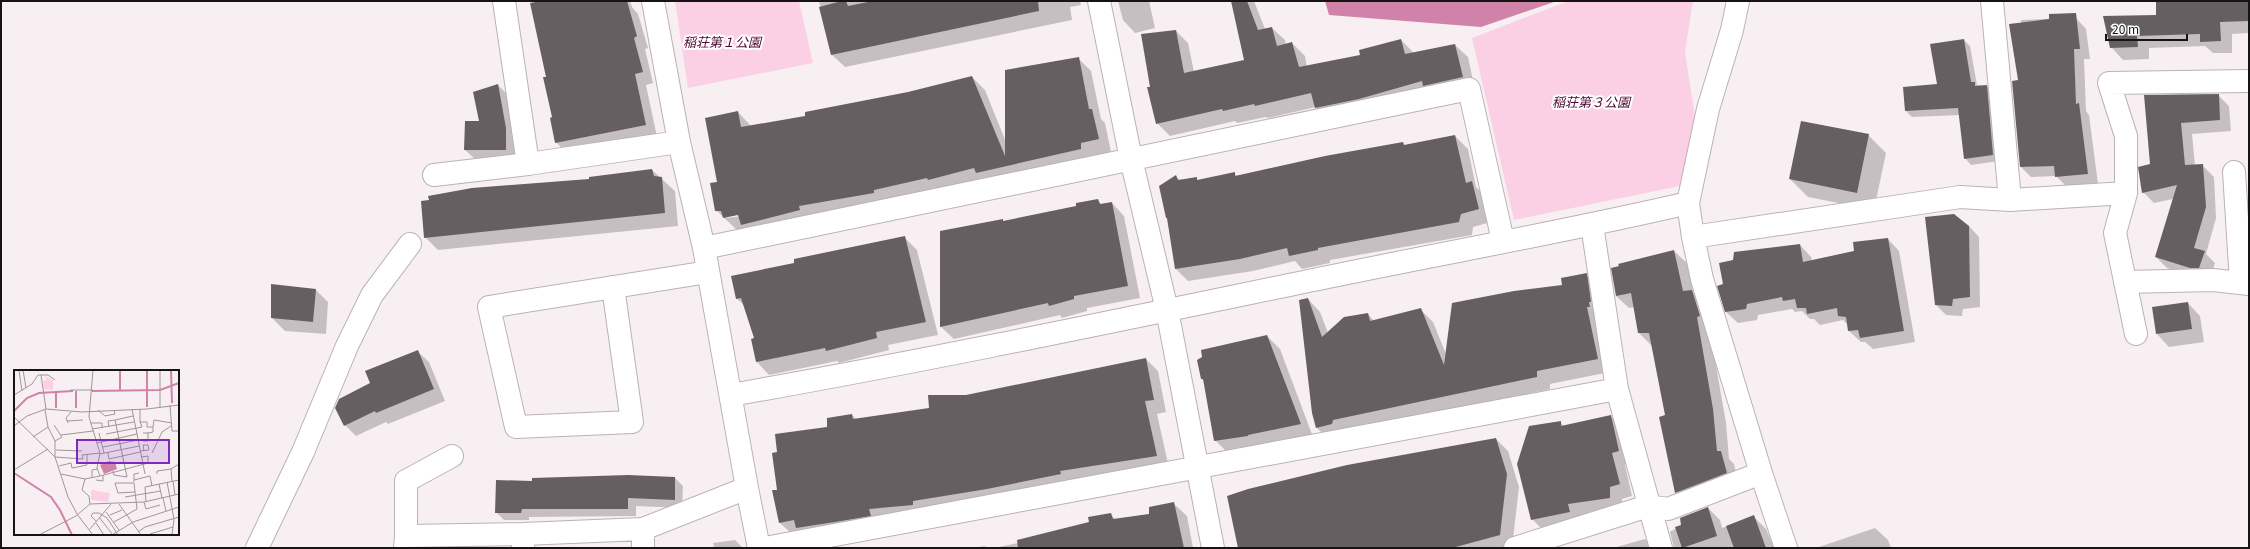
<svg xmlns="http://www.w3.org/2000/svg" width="2250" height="549" font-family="Georgia,'Noto Sans JP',serif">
<rect width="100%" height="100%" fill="#f8eff3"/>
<!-- green -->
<path fill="#fcd0e4" d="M675,1H799L813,63L688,88Z
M1568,1H1693L1685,52L1696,123L1680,186L1514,220L1472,38Z"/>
<!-- water -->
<path fill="#d182a9" d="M1325,1H1557L1481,27L1329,15Z"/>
<!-- shadow -->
<path fill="#0003" fill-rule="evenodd" d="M546,1H630L632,7L638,14L648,48L645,49L653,83L646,85L657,137L567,154L556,142L547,77Z
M819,1H1080L1081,5L1070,7L1072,20L845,67L832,55Z
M1118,1H1149L1155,28L1135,33L1123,20Z
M1232,1H1254L1265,29L1272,28L1285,40L1286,45L1292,43L1305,56L1307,67L1361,56L1401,40L1414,53L1455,45L1468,57L1475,90L1328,120L1316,107L1268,118L1266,117L1237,123L1235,121L1170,136L1157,123L1152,87L1176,31L1188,43L1194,72L1245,61Z
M2157,1H2249V33L2232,34V53H2213L2205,46L2149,48V59L2123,60L2111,47L2157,16Z
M2076,18L2086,29L2090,59H2084L2086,111L2089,115L2098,184L2067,187L2056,176L2031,177L2021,167L2019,81L2021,20Z
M1964,40L1970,46L1977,85L1987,86L1993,92L1999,161L1971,165L1965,158L1960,115L1912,117L1906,111L1938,84Z
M1078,58L1091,71L1101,119L1105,123L1111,152L1093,156V161L737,230L716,210L718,183L738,112L751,126L806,117L972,77L985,90L1006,142ZM743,214V216L726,218V216Z
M498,85L507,94L515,138V159H475L465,150Z
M2218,95L2229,106L2231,131L2192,134L2195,166L2202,165L2214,177L2216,218L2206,254L2215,263L2210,279H2202L2167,268L2156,257L2173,199L2154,203L2143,192L2151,165L2145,96Z
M1868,135L1886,153L1874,210L1808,197L1790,179Z
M1455,136L1468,149L1476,187L1484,195L1491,222L1473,227L1472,235L1330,260V263L1302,269L1295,261L1253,271L1188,281L1176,269L1167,218L1176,177L1180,180L1196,178L1199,181L1234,173L1237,176L1403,143L1405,146Z
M652,170L675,191L678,226L438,250L425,237L590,180Z
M1097,200L1102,205L1112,203L1124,216L1140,298L1087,308V311L1062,318L1060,315L954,339L941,327V232L1002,220L1004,222L1077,207Z
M1969,226L1979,237L1980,307L1963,309L1962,316L1946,315L1936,305Z
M904,237L917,250L938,335L888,345L889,350L839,363L837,361L769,375L757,362L752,340L755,339L745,306L736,298L795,264Z
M1888,239L1899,251L1915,342L1873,349L1865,342H1861L1849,331V326L1843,320L1820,325L1814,319H1810L1802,311L1795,312L1792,309L1758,315L1757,320L1738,323L1726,312L1724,285L1800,245L1811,257L1812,261L1855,251Z
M1674,251L1687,263L1693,292L1705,303L1726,423L1729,459L1734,464L1739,486L1689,505L1676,492L1666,416L1652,346L1639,333L1635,307L1629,308L1616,296Z
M1586,274L1599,286L1610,372L1550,384V389L1346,433L1329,440L1317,428L1308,299L1320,312L1328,333L1368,314L1374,321L1420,309L1433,322L1446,354L1563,286Z
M316,290L328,302L326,334L285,331L272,318Z
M2188,303L2200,316L2204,342L2169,347L2157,334Z
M1267,336L1280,349L1313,437L1228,453L1215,440L1205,382L1202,379Z
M417,351L429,362L445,401L388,424L386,422L356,436L345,425L372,383Z
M1146,359L1158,371L1166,412L1157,414L1169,468L793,535L780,523L778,490L828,428L852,415L856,419L930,409L966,396Z
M1610,416L1623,429L1631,464L1625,465L1632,496L1622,499V510L1545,532L1532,519L1560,422L1564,426Z
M1496,439L1508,451L1519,487L1512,548H1240Z
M675,478L683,486L682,508L636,506V516L529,517V520H504L496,512Z
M1174,504L1187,516L1193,548H994L1042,538L1091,523L1110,514L1116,520L1149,514Z
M1708,508L1720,520L1722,528L1754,517L1766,529L1774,548H1674L1670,532Z
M1875,528L1888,540L1891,548H1816Z
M1645,539L1654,548H1613Z
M735,540L743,548H659L714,547L713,543Z
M985,546L987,548H973Z"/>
<!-- building -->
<path fill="#665f62" d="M541,1H627L637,36L634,38L643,72L635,74L646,125L555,143L550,118L552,117L543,77H546L530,3Z
M842,1H846L848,6L873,1H1038L1039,11L831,55L819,7Z
M1231,1H1247L1258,30L1272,27L1277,46L1292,42L1299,67L1360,55L1359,50L1401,39L1405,54L1455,44L1463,77L1423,86L1422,81L1359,99L1315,108L1311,93L1255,106L1254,104L1223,111L1222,109L1156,124L1147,87H1150L1141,34L1176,30L1184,73L1244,60Z
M2156,1H2249V21L2220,22L2221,41L2200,42V34L2137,36L2138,47L2110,48L2103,16L2156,15Z
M2076,13L2080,49H2074L2076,104L2079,103L2088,174L2055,177L2054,166L2020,167L2012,81L2018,80L2009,24L2049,19V14Z
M1964,39L1971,82H1975V86L1987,85L1993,155L1964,159L1958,108L1905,111L1903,87L1937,84L1930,44Z
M1079,57L1089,109H1092L1099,139L1081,143V149L976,173L974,168L928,180L927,178L874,190V193L799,206L800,210L741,225L738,215L723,218L721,211H715L710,183L717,182L705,118L738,111L741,127L805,116V112L908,92L972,76L1005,156V70Z
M498,84L506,128V150H464L465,121H479L473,92Z
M2219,94L2220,120L2181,123L2185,165L2203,164L2206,207L2194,248L2205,251L2199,268H2190L2155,257L2177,185L2142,193L2138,167L2150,164L2144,95Z
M1801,121L1869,134L1857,193L1789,179Z
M1455,135L1466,183L1472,181L1479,209L1461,214L1459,222L1318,248V250L1289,256L1287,248L1240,259L1175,269L1167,218H1166L1159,186L1176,175L1178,180L1197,177V180L1235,172V176L1325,156L1403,142L1404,145Z
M652,169L654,176L662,177L665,213L424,238L421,201L429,200L428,196L472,188L589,179V177Z
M1098,199L1100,204L1112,202L1128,286L1074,296V299L1049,306L1048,303L940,327V231L1003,219V221L1076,206V203Z
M1954,214L1969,226L1970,297L1953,299L1952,306L1935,305L1925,217Z
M905,236L926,322L876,332L877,338L826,351L825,348L756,362L751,339L754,338L741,298L736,299L731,276L794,263V259Z
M1888,238L1904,331L1860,338L1858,330L1848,331L1846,317L1838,316L1837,308L1807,314L1806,308H1797L1795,299L1783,301L1782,297L1747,304L1746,309L1725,312L1717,286L1723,284L1719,263L1733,260L1734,252L1800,244L1803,262L1854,251L1853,242Z
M1674,250L1683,291L1692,290L1700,316L1697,317L1713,409L1717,451H1721L1727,473L1675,493L1659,417L1665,415L1649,333H1638L1631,293L1616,296L1611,268L1619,266L1618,264Z
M1587,273L1591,302H1589L1590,307H1587L1598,359L1537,371V377L1333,420L1332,424L1316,428L1312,413L1299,300L1308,298L1322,337L1344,317L1368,313L1370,321L1421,308L1444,365L1452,303L1514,291L1562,285L1561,278Z
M271,284L316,289L313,322L271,318Z
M2188,302L2192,329L2156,334L2152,307Z
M1267,335L1301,424L1248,435V436L1214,441L1203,379H1201L1197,360L1202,357L1201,350Z
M418,350L434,389L376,413L375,411L344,426L335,408L339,399L370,383L365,371Z
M1146,358L1154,400L1145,401L1157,456L1060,471L1061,474L987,489L913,501V505L869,509L871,516L835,522L796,528L794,520L779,523L772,490H777L772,453L777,452L775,434L827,427V418L852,414L853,419L929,408L928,395H966Z
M1611,415L1619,451L1612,453L1620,484L1610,487V498L1568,504L1570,512L1531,520L1517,464L1529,426L1561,421V426Z
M1496,438L1507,474L1500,535L1452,548H1238L1227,496L1248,489L1347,465Z
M628,475L675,477V500L628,498V509H522L521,513H495L496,480L532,481V478Z
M1174,502L1184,548H1018L1017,540L1089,522L1088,517L1111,513L1113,519L1149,514V507Z
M1708,507L1717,536L1682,548L1675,527L1681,525L1680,518Z
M1754,515L1766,548H1734L1726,526Z"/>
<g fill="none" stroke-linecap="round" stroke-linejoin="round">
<!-- minor casing -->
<g stroke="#bab2b5" stroke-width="24">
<path id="minor" d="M504,1L528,164L679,142
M653,1L679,142L704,248L747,488L759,548
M1099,1L1131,159L1167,310L1213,548
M1738,1L1732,30L1708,109L1688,203L1693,237L1702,279L1761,473L1786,548
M1992,1L2010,200
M2234,172L2241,282
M434,175L528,164
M2126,193L2115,233L2136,334
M1592,225L1617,389L1661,548
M1693,237L1960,197L2010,200L2126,193V136L2109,83L2249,81
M704,248L1469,89L1503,241
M2125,282L2213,280L2249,284
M613,287L632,422L516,427L489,307L708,272
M731,395C931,360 1129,318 1328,277C1448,252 1569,231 1688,203
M406,536V481L452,456
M257,548L303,452L347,346L372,295L410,244
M405,548L406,536L523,534
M523,548V534L643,529
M643,548V529L747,488
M765,548L1617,389
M1515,548L1648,506L1668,509L1761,473"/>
</g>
<!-- minor -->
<use href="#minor" stroke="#fff" stroke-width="22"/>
</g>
<g text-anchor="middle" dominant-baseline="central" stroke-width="4" stroke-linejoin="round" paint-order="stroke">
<!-- park labels -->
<g font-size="13" font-style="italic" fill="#4e0632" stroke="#fff">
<text x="722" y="41">稲荘第１公園</text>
<text x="1591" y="101">稲荘第３公園</text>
</g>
</g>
<!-- overview -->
<g transform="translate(14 370)">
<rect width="165" height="165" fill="#f8eff3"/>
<path d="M30,6L39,10V20L30,19L29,11L33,10ZM77,120L96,123L94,132L77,130Z" fill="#fcd0e4"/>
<path d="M95,91L101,92L103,99L90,104L86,95Z" fill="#d182a9"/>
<path fill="none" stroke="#d182a9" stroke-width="2" d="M106,0V21M133,0V37M157,0L158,33M62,21V38M78,21L146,20L165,13M42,22V38M0,41L13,28L25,23L59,21M0,103L37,127L46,140L58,165"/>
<path fill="none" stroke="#9e979a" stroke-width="1" d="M5,0L8,21M9,0L12,18M79,0L75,47L86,83L83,98L86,106M27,5L32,39M56,20H79M0,25L18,14L24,5H34L41,10M156,35L158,61H165M146,37V0M118,39L131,104M126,39V52M31,40L34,57L41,71V87M84,40L91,46L101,44L100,40M0,47L41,87L54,127L63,144L79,165M53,51L69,50M54,53L52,48L57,42M77,53H88V58M40,55L48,67L41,71M0,56L13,46L32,39L68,42L133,39L165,35M95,57L94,51L101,50M139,57L140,50L158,53M78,59L120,52M85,63L90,83M92,64L128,57L126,52H133V57H139V62L134,63M47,65L79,61M19,67L34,57M129,71H134V63H129M83,73L123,64M89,77L124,70M42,80L68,81M126,81L135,80L134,75H129L130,81M94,83L95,89L126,82M138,83L148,62L157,56M86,84L125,76M41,87L69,89L68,85L86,83M45,96L57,93L58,98L73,95V84M0,100L34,79M99,101L100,105L113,107L101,50L119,46M47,104L71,109L86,106L134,93V86L127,87M143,104V101L157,99M78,107V100L83,99M71,109L68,120L75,126L76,134M82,110L89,111V105M120,110L136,106L138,116M158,111L157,99L165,94M159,111L161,125M120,112V104L125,103M153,112L160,149L158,165M145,114L148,128M111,127L147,121M149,128L152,141M130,132L132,139L146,135M132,132L131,117L165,110M105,134L127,165M92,142L105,160M96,145L108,140M85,147L99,165M83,152L77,146L79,143H85L93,148L104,165M100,152L123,139L120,113H101L104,123L121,122M82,153L90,165M76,159L97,134M124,162L131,157L165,147M136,164L159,157M25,165L62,146L76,134L130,132L165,124M98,165L119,152L165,137"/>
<path fill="#7b2cbf" fill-opacity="0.15" stroke="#7b2cbf" stroke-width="2" d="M63,70H155V93H63Z"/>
<rect width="165" height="165" fill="none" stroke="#161314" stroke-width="2"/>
</g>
<!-- border -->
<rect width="2250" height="549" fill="none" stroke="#161314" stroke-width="4"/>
<!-- scale -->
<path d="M2106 34v6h81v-6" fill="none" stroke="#161314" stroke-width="2"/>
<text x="2112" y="34" font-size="12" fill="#161314" stroke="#ffffff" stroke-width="3" paint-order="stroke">20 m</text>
</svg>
